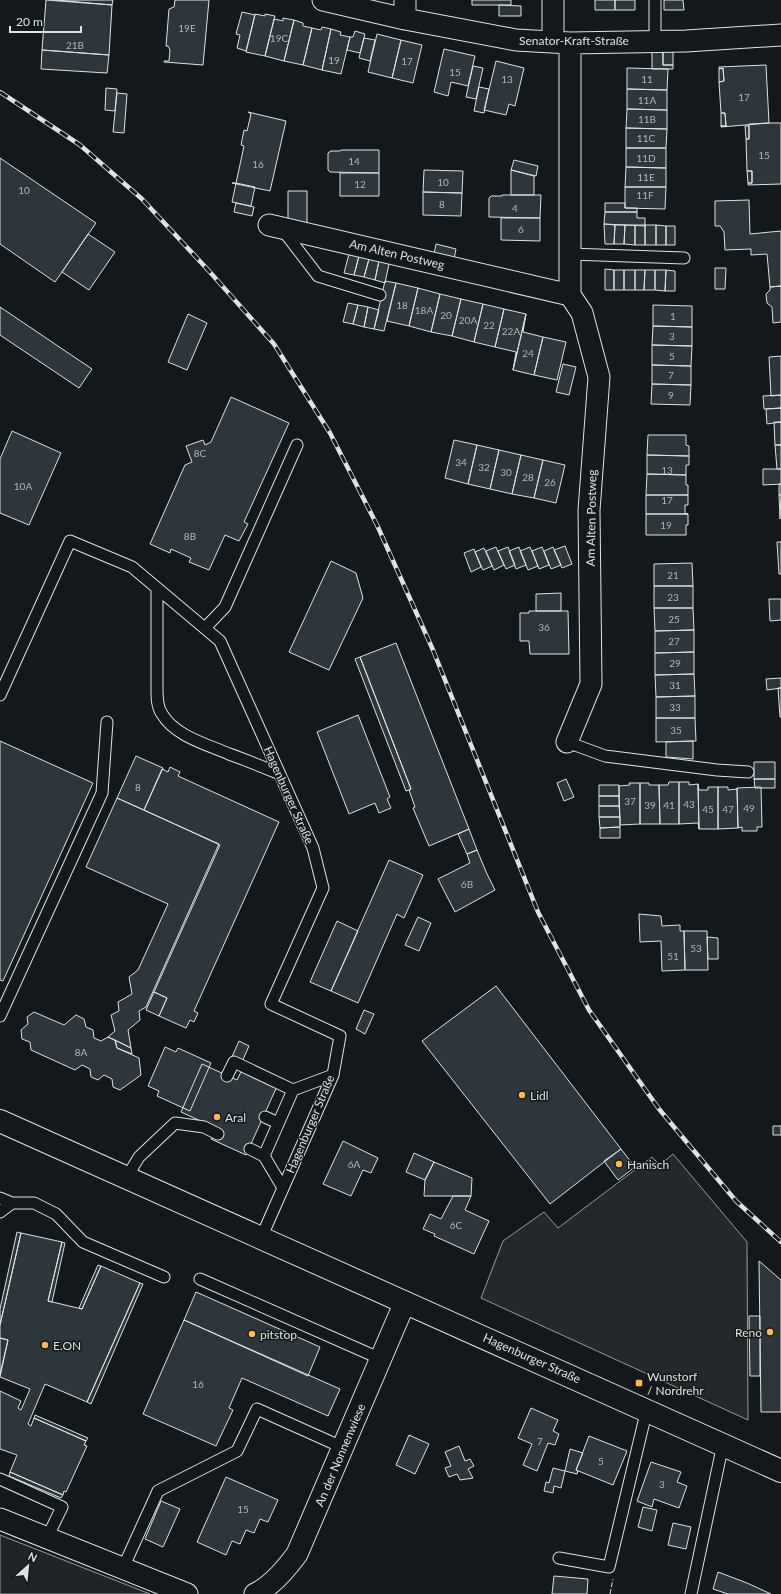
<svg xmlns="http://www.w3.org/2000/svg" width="781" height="1594" font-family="Lato,sans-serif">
<rect width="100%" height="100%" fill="#14181c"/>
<!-- green -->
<path fill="#202428" stroke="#939e99" d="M0,1535L150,1594H0Z"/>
<!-- parking -->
<path fill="#24282b" stroke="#939e99" d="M673,1154L747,1242L748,1420L481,1298L503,1241L544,1212L558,1228L652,1157L660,1165Z"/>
<!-- building -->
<path fill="#2c363c" stroke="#d8e6dc" d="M46,0L112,5L109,55L42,50Z
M55,0H113L112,5Z
M175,0H209L203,65L164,62V61H169L170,50L168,46H166L169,9L174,7Z
M472,0H511V5H472Z
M595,0H615V10H595Z
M615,0H635V10H615Z
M664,0H683L684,10H664Z
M499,5L521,6V16H499Z
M242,12L255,15L246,51L237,48L240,35L236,34Z
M255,14L265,16V14L275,16L265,56L246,52Z
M283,18L294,20L284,61L265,56L274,19L283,21Z
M294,20L303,23V26L312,28L303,65L284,61Z
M322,27L331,29L322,70L303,65L312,28L321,30Z
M331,29L341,32L340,35L350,37L341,74L322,70Z
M355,31L365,34L360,53L347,50L350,37H353Z
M377,34L401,40L392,78L368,72Z
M364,38L375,40L370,61L359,58Z
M401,40L422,45L413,83L392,78Z
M444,49L475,56L468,86L451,82L448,96L434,92Z
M42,50L109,55L107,73L41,69Z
M652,50H663V65H673V69H652Z
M663,50H673V65H663Z
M496,61L524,68L515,106L509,104L506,115L484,110Z
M766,65L769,123L721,127V126H726L725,113H721L719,82L724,81L723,68L719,69V67Z
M473,66L483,68L476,99L466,97Z
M627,68L668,69L667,90L627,89Z
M723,68L724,81L719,82V69Z
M479,87L489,89L484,113L474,111Z
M106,88L117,89L115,111L105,110Z
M627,89L667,90V110L627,109Z
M117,93L127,94L124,133L113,132Z
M627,109L667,110V129L626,128Z
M248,112L286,121L270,191L232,183H236L244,146L241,145L244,130L247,131L251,114Z
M721,113H725L726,126H721Z
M769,123H781V184L748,185V183H752V171H747L746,139H749V124Z
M745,126H749V139H746Z
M626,128L667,129L666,148H626Z
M626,148H666V168L626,167Z
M341,150H379V173L330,172L328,170V153L331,151H340Z
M0,158L96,223L55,282L0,244Z
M514,160L538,166L536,176L511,170Z
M626,167L666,168V187H625Z
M424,170L463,171L462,193L423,192Z
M511,170L534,176V195H511Z
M747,171H752V183H748Z
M340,173H379V196H340Z
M236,183L255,187L251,206L232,202Z
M625,187H666L665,209L625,208Z
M288,191H307V223L288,219Z
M423,192L462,193L461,216L423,215Z
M502,195H541L540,218L489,217V198L491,196H502Z
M749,200L750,234L781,231V286L770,287L767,254L751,255V249L725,250L724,232L720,226H715V201Z
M236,203L254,207L252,216L234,212Z
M605,203H625V208H637V212H605Z
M605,212H637V218H645V226L604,224Z
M501,218H540V241L501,240Z
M604,224L615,225L614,244H605Z
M615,225H625L624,244H614Z
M625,225H635V245L624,244Z
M635,225H645V245H635Z
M645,225H656V245H645Z
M656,225L666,226V245H656Z
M666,226H675V245H666Z
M88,234L115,252L89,290L62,272Z
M436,244L456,249L454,259L434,254Z
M349,254L359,256L354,275L344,273Z
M359,256L369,259L364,277L354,275Z
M369,259L379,261L375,280L364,277Z
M379,261L389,264L385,283L375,280Z
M715,268H726L725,289H715Z
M605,269L614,270V290H605Z
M614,270H624V290H614Z
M624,270H635V290H624Z
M635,270H645L644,290H635Z
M645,270H655V290H644Z
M655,270H666L665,291L655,290Z
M666,270L675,271V291H665Z
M385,281L396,283L384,331L374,329Z
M396,283L418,288L409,326L387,321Z
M781,286V322L773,323L772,307L767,303L766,294L770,290V287Z
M418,288L440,294L431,332L409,326Z
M440,294L461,299L452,336L431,332Z
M461,299L483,304L474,342L452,336Z
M348,303L358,305L353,324L343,322Z
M483,304L504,309L495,347L474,342Z
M358,305L368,307L364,327L353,324Z
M653,305L692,306V327L653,326Z
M0,307L92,369L79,388L0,335Z
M368,307L379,310L374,329L364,327Z
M504,309L526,314L513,370L516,352L495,347Z
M188,314L207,323L187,370L168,362Z
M526,314L523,332L543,337L534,375L513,370Z
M653,326L692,327V346L652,345Z
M543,337L566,342L557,380L534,375Z
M652,345L692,346L691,366L652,365Z
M781,356V395L771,396L769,357Z
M563,364L576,367L569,395L556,392Z
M652,365L691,366V385L652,384Z
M652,384L691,385L690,405L651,404Z
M781,395V408L764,409L763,396Z
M231,397L289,423L244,522L248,524L239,541L225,535L209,570L189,562L191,558L171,549L170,553L150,544L185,465L192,462L186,446L203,440L205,445L211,442Z
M781,408V422L767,424L766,409Z
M774,422H781V445H775Z
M12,431L61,453L29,525L0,513V459Z
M648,435H686V445L689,446V456L647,455Z
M454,440L477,445L468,484L445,478Z
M477,445L499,450L490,489L468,484Z
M775,445H781V469H777Z
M499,450L521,455L512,494L490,489Z
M521,455L543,460L534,498L512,494Z
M647,455L689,456V465H686V475L647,474Z
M543,460L565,465L556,503L534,498Z
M763,469H781V484L763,485Z
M647,474L686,475V485H688V495H646Z
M779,484H781V495H779Z
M646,495H688V505H685V514H688H646Z
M779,495H781L780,519Z
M646,514H688V525H686V535H646Z
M777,542H781V574H779Z
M565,546L572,564L562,568L554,550Z
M496,547L504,565L494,570L486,551Z
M508,547L515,565L506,569L498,551Z
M519,547L526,565L516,569L509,551Z
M530,547L538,566L528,570L520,551Z
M542,547L549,565L539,569L532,551Z
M553,547L561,565L551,569L544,551Z
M484,548L492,566L483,570L475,552Z
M474,549L481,567L471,572L464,553Z
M331,561L356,573L363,598L329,670L289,652Z
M692,563L693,586H654V564Z
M654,586H693V608H654Z
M561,593V611H536V594Z
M769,599H781V620L770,621Z
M654,608H693L694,630L655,631Z
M529,611H568L569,654H530L529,641H520V613H529Z
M694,630V652L655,653V631Z
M396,643L469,829L429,846L413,808L415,807L409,790L411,789L360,657Z
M694,652V674L655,675V653Z
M360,657L411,789L409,790L406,791L355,659Z
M694,674L695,696L656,697L655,675Z
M781,678V688L767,690L766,679Z
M778,688H781V717H780Z
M695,696V718H656V697Z
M358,715L390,797L387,799L391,808L379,813L375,803L349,814L317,732Z
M656,718H695L696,741L656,742Z
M0,741L93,783L3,981L0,980Z
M693,741V759L666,757V742Z
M136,756L163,768L144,810L117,798Z
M754,762H775V779H754Z
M170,767L180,772L178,776L279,822L194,1011L198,1013L194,1022L190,1020L186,1028L159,1016L167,998L154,992L220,845L144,810L162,769L168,772Z
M566,779L574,797L564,801L557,783Z
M754,779H775V788H755Z
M669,782H679V824H660L659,785H668Z
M679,782H689V785L698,784L699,829L698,823L679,824Z
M629,783H640V824L620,825L619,786L630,785Z
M640,783H649V785H659L660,824H640Z
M698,784L699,790H708V787H718V829H699Z
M599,785H619V796H599Z
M718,787H728V790L737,789V788L738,828L718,829Z
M761,787L762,827H757V831H742V827L738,828L737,788Z
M599,796H619V806H599Z
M117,798L219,844L146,1007L139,1011L140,1020L128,1030L131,1048L108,1037L115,1031L111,1015L119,1011L118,1002L132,994L129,977L138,970L168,904L86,867Z
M599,806H619L620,817H599Z
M599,817H620V827L600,828Z
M620,827V838H600V828Z
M469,829L477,850L467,854L458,834Z
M477,850L487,874L495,890L455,912L438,879L470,863L467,854Z
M389,860L423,875L404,918L397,914L358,1003L331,991Z
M639,914L661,916L662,926L680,925V931H684L685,970L662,971L661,941L640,942Z
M418,917L431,923L419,951L405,945Z
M337,921L358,931L331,991L310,982Z
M684,931H707L708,970H685Z
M707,937L718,938V959H708Z
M496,986L621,1149L550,1204L422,1041Z
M154,992L167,998L159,1016L146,1010Z
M364,1010L374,1014L365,1034L356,1029Z
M34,1012L64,1025L76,1015L84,1019L86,1027L93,1030L94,1038L101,1041L108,1037L115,1040L117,1048L139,1058L141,1075L120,1090L113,1087L112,1079L104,1075L98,1080L91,1077L90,1069L82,1065L75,1070L31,1050L30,1042L22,1039L21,1030L28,1024L27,1017Z
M115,1040L131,1048L132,1054L117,1048Z
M239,1041L249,1046L241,1064L231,1059Z
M165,1047L176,1052L178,1048L211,1063L190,1111L157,1096L159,1091L148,1086Z
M202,1064L237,1080L243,1068L278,1084L246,1155L211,1139L216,1128L181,1112Z
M773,1126H781V1135H773Z
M343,1141L378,1158L371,1173L363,1170L351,1196L323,1184Z
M621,1149L635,1167L618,1180L604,1161Z
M414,1153L434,1162L425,1180L406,1172Z
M434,1162L472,1178L471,1196H424L425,1180Z
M453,1196H471L465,1210L489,1221L474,1254L434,1236L435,1234L423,1229L430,1214L441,1219Z
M17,1232L21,1233L0,1325V1309Z
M21,1233L62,1242L48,1301L82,1309L101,1266L140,1283L87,1402L45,1384L28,1424L31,1426L34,1418L86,1441L84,1445L87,1446L66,1492L64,1491L63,1495L10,1472L17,1455L0,1449V1391L21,1401L18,1408L21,1410L30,1389L0,1377L8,1340L0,1338V1325Z
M62,1242L65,1243L52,1302L48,1301Z
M759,1261L781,1280V1412H761Z
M98,1265L101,1266L82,1309L79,1308Z
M140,1283L143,1284L91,1404L87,1402Z
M196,1292L320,1347L308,1376L184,1320Z
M749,1316H760V1376H750Z
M184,1320L340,1389L328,1416L242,1378L229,1408L233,1410L216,1446L143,1414Z
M0,1338L8,1340L0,1374Z
M531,1408L558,1420L553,1431L559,1434L555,1445L548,1443L537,1471L523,1465L532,1444L518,1438Z
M35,1415L88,1438L86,1441L34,1418Z
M409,1435L429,1444L415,1474L396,1465Z
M589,1436L627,1451L613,1485L576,1470Z
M459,1446L465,1461L470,1459L474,1466L468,1469L473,1478L460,1480L457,1474L449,1477L445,1468L451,1466L445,1452Z
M570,1449L583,1453L576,1470L578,1471L577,1474L565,1471Z
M651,1462L681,1472L677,1482L687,1486L679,1508L654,1499L652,1507L637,1501Z
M553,1468L565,1471L561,1488L554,1486L553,1493L544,1491L546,1482L549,1483Z
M10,1472L63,1495L61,1498L9,1476Z
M226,1477L278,1500L268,1522L260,1519L254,1533L246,1530L240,1544L232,1541L226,1555L197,1542Z
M161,1501L180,1509L163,1547L145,1539Z
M643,1507L657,1510L652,1531L638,1527Z
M673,1523L691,1527L686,1549L668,1545Z
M718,1572L747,1583L771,1594H728L713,1589Z
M554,1576L588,1579L587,1594H552Z"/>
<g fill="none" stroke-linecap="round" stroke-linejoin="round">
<!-- lane casing -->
<g stroke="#d8e6dc" stroke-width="13">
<path id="lane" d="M655,40V0
M282,229L318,276L380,295
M570,254L684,258
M157,588V690C157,698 157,707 162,714C175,736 206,744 229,754C246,760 263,767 280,774
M205,628L225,607L297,445
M0,695L70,541L132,567L220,641L313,848L323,888L271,1004L340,1036L333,1075L261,1238
M567,742L605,756L717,770L748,772
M0,1016L102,793L107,722
M227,1076L234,1062L293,1090
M265,1117L278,1123
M250,1149L264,1156L283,1188
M264,1156L293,1090L333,1075
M127,1177L139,1157L175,1123L204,1127L218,1134
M0,1198L12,1203L0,1212
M12,1203H34L56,1214L83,1242L164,1277
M200,1279L381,1359
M0,1479L62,1507L47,1538
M559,1558L609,1567L647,1409
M123,1568L158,1491L237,1451L257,1409L344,1448
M691,1594L723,1444"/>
</g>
<!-- street casing -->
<g stroke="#d8e6dc" stroke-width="23">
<path id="street" d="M323,0L405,19L516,40L570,43L686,41L781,35
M405,0V19
M553,42V0
M269,225L570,295
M567,742L591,684L589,510L599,377L582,313L570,295V43
M0,1519L187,1594
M255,1594C272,1586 286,1569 297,1554L405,1302"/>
</g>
<!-- primary casing -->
<g stroke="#d8e6dc" stroke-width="24">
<path id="primary" d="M0,1121L781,1471"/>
</g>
<!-- lane -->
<use href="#lane" stroke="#14181c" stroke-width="11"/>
<!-- street -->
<use href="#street" stroke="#14181c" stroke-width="21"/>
<!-- primary -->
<use href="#primary" stroke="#14181c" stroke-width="22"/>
<!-- rail casing -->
<g stroke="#d8e6dc" stroke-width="4.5">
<path id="rail" d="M0,92L80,145L142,199L209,271L274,344L330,433L377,525L433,650L538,912L589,1010L659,1109L736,1201L781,1242"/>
</g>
<!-- rail -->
<use href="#rail" stroke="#14181c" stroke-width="3" stroke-dasharray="9" stroke-linecap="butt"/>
<!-- fence -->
<path stroke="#d8e6dc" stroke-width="1" stroke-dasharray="5 2" stroke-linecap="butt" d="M610,1594L613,1579"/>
</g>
<!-- markers -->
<g fill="#ffb74d" stroke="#14181c" stroke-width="1.5">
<circle cx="522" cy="1095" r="4"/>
<circle cx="217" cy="1117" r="4"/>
<circle cx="619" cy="1164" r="4"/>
<circle cx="770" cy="1332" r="4"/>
<circle cx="252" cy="1334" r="4"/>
<circle cx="45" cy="1345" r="4"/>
<rect x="635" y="1379" width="8" height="8" rx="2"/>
</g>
<g text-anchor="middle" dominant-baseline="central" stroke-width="3" stroke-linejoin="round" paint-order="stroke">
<!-- number labels -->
<g font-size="10" fill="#adbab4">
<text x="187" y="28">19E</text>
<text x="279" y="38">19C</text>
<text x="75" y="45">21B</text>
<text x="334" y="60">19</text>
<text x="407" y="61">17</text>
<text x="455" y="72">15</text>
<text x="507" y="79">13</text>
<text x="647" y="79">11</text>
<text x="744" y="97">17</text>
<text x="647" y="100">11A</text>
<text x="647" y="119">11B</text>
<text x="646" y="138">11C</text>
<text x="764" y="155">15</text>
<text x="646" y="158">11D</text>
<text x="354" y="161">14</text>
<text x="258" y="164">16</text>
<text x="646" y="177">11E</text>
<text x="443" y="182">10</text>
<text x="360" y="184">12</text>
<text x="24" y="190">10</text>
<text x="645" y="195">11F</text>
<text x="442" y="204">8</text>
<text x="515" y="208">4</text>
<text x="521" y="229">6</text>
<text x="402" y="305">18</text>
<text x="424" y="310">18A</text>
<text x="446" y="315">20</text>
<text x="673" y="316">1</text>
<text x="468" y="320">20A</text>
<text x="489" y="325">22</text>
<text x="511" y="331">22A</text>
<text x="672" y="336">3</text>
<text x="528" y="353">24</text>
<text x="672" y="356">5</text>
<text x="671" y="375">7</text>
<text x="671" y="395">9</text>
<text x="200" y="453">8C</text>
<text x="461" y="462">34</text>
<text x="484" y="467">32</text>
<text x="667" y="470">13</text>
<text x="506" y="472">30</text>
<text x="528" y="477">28</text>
<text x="550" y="482">26</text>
<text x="23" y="486">10A</text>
<text x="667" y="500">17</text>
<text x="666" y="525">19</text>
<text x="190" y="536">8B</text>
<text x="673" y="575">21</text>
<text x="673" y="597">23</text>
<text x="674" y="619">25</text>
<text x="544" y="627">36</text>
<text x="674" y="641">27</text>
<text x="675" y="663">29</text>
<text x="675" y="685">31</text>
<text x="675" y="707">33</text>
<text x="676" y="730">35</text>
<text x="138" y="787">8</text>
<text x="630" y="801">37</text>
<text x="689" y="804">43</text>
<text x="650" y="805">39</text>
<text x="669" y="805">41</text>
<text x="749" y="808">49</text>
<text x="708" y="809">45</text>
<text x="728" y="809">47</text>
<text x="467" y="884">6B</text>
<text x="696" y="948">53</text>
<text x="673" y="956">51</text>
<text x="81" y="1052">8A</text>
<text x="354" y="1164">6A</text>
<text x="456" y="1225">6C</text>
<text x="198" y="1384">16</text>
<text x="540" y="1441">7</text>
<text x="601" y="1461">5</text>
<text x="662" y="1484">3</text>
<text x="243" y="1509">15</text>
</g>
<!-- street labels -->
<g font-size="12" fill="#d8e6dc" stroke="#14181c">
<text x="574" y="40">Senator-Kraft-Straße</text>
<text transform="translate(397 254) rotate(13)">Am Alten Postweg</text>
<text transform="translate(591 518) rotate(-89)">Am Alten Postweg</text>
<text transform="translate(289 795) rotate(66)">Hagenburger Straße</text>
<text transform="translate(310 1124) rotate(-67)">Hagenburger Straße</text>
<text transform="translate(532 1358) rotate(24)">Hagenburger Straße</text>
<text transform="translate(340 1455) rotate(-67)">An der Nonnenwiese</text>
</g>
<!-- poi labels -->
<g font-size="12" fill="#d8e6dc" stroke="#14181c" text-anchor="start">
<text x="530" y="1095">Lidl</text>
<text x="225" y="1117">Aral</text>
<text x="627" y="1164">Hanisch</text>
<text x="762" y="1332" text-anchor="end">Reno</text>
<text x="260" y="1334">pitstop</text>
<text x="53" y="1345">E.ON</text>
<text x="647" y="1376">Wunstorf<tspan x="647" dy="14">/ Nordrehr</tspan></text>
</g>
</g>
<!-- north arrow -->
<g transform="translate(28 1566) rotate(27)" stroke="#14181c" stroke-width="3" paint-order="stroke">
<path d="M0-3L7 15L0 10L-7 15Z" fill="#d8e6dc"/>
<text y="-6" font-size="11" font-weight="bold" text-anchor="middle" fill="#d8e6dc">N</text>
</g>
<!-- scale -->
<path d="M10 26v6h71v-6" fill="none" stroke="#d8e6dc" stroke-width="2"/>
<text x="16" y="26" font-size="12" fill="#d8e6dc" stroke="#14181c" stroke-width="3" paint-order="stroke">20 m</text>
</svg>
